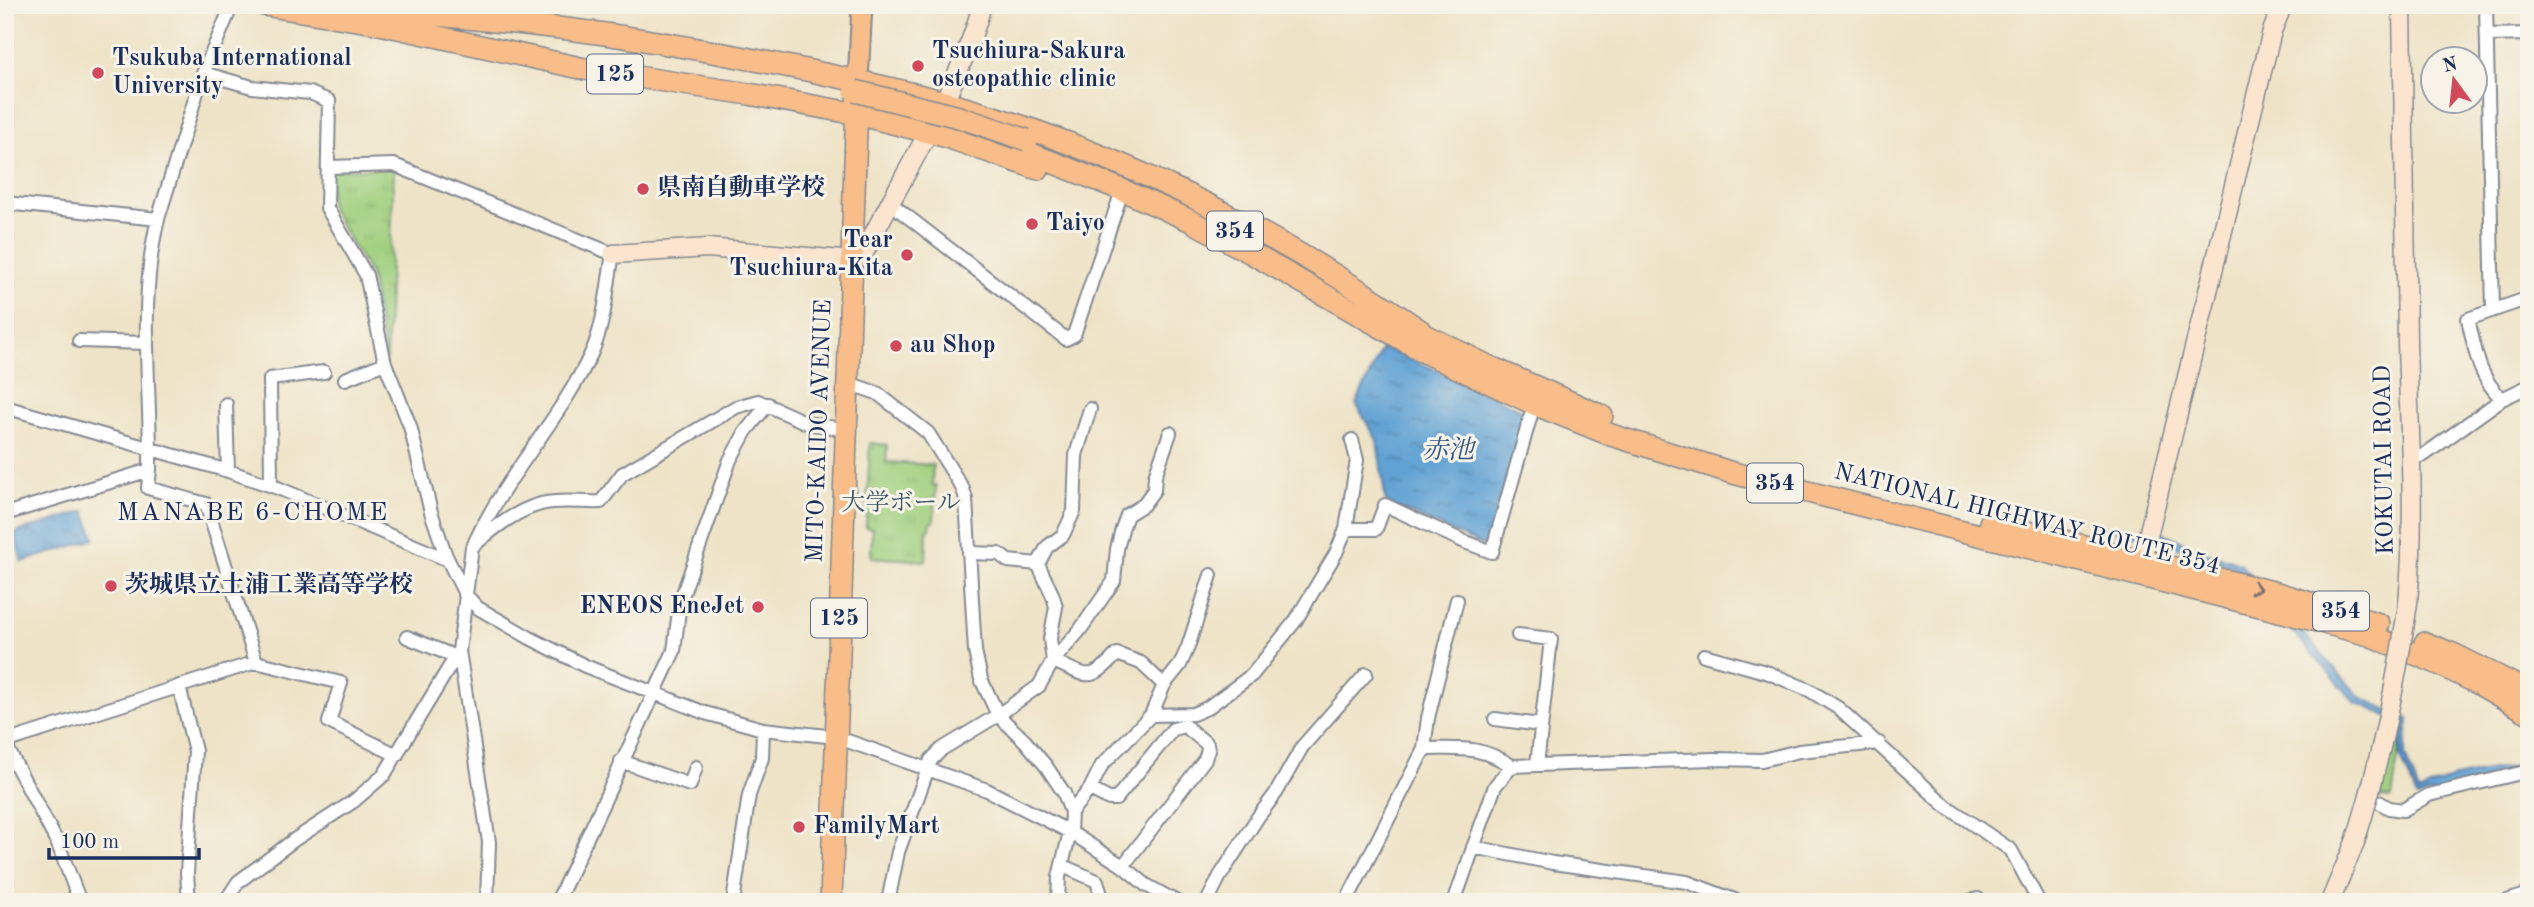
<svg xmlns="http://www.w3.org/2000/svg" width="2534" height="907" font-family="'Old Standard TT','Noto Serif JP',serif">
<defs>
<pattern id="park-tufts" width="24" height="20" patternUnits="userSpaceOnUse" patternTransform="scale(1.75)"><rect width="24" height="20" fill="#a0d07f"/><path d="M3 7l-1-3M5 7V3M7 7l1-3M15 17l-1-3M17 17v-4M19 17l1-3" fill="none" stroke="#89b370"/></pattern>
<pattern id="water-ripples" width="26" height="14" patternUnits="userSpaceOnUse" patternTransform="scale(1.75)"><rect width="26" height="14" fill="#60a2d4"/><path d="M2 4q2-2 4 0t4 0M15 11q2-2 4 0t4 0" fill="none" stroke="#4e84af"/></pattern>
</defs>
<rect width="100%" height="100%" fill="#f7f3e8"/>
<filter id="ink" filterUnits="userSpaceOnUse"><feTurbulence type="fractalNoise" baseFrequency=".0143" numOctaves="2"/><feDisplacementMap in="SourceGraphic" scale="14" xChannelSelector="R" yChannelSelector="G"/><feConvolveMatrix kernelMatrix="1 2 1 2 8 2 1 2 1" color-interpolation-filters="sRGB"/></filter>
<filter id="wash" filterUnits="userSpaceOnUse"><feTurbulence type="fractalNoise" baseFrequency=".00686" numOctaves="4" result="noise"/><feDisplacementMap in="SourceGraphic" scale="28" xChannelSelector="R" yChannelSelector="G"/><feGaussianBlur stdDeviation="1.57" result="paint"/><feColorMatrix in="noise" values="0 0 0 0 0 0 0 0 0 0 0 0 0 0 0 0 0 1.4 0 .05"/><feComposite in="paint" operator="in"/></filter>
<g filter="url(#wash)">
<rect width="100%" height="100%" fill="#eee3c6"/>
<!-- park -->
<path fill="url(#park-tufts)" stroke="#5e806e" stroke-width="2" d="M330,169H394L386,360L370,274L330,207Z
M870,443L887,445L886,462L933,465L932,485H936L934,522H931L930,529L927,530L926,561L871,557L872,529L866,527Z
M2399,722L2403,723L2392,798L2380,797Z"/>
<!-- water -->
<path fill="url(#water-ripples)" stroke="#3e6899" stroke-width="2" d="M1382,348L1437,370L1528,413L1491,549L1386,503L1377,440L1356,404Z
M85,511L95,539L22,562L14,533Z
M2124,527L2157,530L2200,550L2240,563L2360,697L2408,719L2405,755L2419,793C2449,774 2493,771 2528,764L2529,769L2417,798L2400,755L2403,723L2355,702L2236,568L2197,556L2155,536L2117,533V528Z"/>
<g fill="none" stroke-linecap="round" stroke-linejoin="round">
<!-- stream -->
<path stroke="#60a2d4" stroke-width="2.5" d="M2102,532L2120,528"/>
</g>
</g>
<g filter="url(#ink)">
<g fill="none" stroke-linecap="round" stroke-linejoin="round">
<!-- street casing -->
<g stroke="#848992" stroke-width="16">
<path id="street" d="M2486,5L2493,310
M2488,35L2529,34
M203,73L252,87L310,93L329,101L327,208L366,275L385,363L410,426L431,512L446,556L465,594L478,608L530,638L585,666L705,713L763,729L836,737L987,790L1070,832L1123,866L1146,885L1177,902
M328,167L394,165L613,254C607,287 605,324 591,354C559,421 506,475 475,542
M5,203L158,219L202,76L232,5
M890,203L1066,339L1074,335L1119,200
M79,341L146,343
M345,379L385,363
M848,383L877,393L928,433L963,489L966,499L975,651L981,679L998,715L1025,741L1046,766L1064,793L1071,812L1070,832L1059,877L1058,902
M2502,399C2477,375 2476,352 2468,319L2529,298
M226,404L228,471
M5,407L228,471L278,488L448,560
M2412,458L2424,455L2502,399L2529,386
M150,470C151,386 138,301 158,219
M271,486L270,379L324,372
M5,514L150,470L148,488L206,504L256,662
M1346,529H1376L1385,505L1465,542L1492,552L1534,404
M969,553L999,554L1008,561L1038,564L1053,596L1056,607L1050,639L1053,661C1088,676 1089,684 1117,654L1141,663L1164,685
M1038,564L1047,547L1063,535L1074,511L1076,455L1090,409
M1518,635L1551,639L1537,765
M407,637L456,657
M459,651L489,842L487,902
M1704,655L1769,673L1809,690L1838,708L1946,806L2011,850L2039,902
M179,686L195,751L187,873L189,902
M1151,715L1164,685L1180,665L1188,647L1211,575
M1495,719L1540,725
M5,742L256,662L341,683L329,722L397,755
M5,744L58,844L80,902
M1424,749C1460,749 1480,745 1512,766L1713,759L1762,760L1799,751L1879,743
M621,761L690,785L696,767
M1090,789L1109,799H1116L1173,729L1185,726L1207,744L1208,750L1205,759L1123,866
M2379,802L2389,808L2403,810L2429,795L2529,771
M1071,812L1090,789L1102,765L1151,715L1193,714L1207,708L1252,675L1296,620L1336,553L1346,529L1357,460L1352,440
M1473,847L1553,863L1687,882L1740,902
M1063,866L1097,881L1103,902
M225,902L238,882L294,840L354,801L384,775L459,651L472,547C491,530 517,510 541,504C561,499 582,503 601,502L622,474L736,407L758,401L807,423L846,430
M557,902L674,651L680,602L730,460L746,431L768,404
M733,902L749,795L762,758L763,729
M888,902L898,852L931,760L942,749L998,715L1039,686L1053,661L1080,630L1114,581L1117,549L1122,529L1127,515L1143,505L1154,490L1155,476L1170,433
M1207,902L1220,876L1258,817L1276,793L1302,747L1366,674
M1346,902L1424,749L1428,718L1457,600
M1454,902L1495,786L1512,766
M1965,902L1978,899
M2504,902L2529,894"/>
</g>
<!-- secondary casing -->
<g stroke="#848992" stroke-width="21">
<path id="secondary" d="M2402,5C2404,117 2405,230 2407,342C2409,429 2416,516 2408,603
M613,254L708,248L852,261L864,253L868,245C906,169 960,87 982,5
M2137,571L2142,560L2272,31L2283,5
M2330,902L2355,842"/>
</g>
<!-- primary casing -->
<g stroke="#848992" stroke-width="23">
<path id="primary" d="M858,81L862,5"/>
</g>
<!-- highway casing -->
<g stroke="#848992" stroke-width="24">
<path id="highway" d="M264,5L387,25
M358,5L400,12
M387,10C454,17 522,23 590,32C660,41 731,55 801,69C848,79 895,88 941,101C1113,149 1274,230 1421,331
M375,23L585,69L749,94L857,114L944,136L1038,169
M1024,151L1120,189L1189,220L1251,253L1428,354L1534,404L1611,435L1733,473L2268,608L2369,635L2439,664L2479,684L2529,713
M1409,327L1486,365L1602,416
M1990,523L2277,593L2379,624
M2425,643L2455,655L2529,692
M831,902L857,101"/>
</g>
<!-- street -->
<use href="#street" stroke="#fff" stroke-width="12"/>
<!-- secondary -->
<use href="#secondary" stroke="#fce5cf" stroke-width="18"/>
<!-- primary -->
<use href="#primary" stroke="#f8bd88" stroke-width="19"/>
<!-- highway -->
<use href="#highway" stroke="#f8bd88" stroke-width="21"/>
<!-- secondary-bridge casing -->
<g stroke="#848992" stroke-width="21" stroke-linecap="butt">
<path id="secondary-bridge" d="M2355,842C2380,764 2396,685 2408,603"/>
</g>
<!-- highway-bridge casing -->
<g stroke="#848992" stroke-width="24" stroke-linecap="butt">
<path id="highway-bridge" d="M855,91L959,117L1027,140"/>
</g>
<!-- secondary-bridge -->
<use href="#secondary-bridge" stroke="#fce5cf" stroke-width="18"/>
<!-- highway-bridge -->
<use href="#highway-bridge" stroke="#f8bd88" stroke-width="21"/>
</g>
<!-- one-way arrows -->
<defs><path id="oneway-chevron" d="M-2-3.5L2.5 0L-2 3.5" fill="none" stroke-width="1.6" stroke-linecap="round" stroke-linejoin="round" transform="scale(1.75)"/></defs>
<use stroke="#7e6f71" href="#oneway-chevron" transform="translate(2256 588) rotate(14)"/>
</g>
<!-- markers -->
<g fill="#d1495b" stroke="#f7f3e8" stroke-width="2.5">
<circle cx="918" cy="66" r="7"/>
<circle cx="98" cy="73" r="7"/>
<circle cx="643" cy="189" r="7"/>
<circle cx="1032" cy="224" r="7"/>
<circle cx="907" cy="255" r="7"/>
<circle cx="896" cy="346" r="7"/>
<circle cx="111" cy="586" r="7"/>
<circle cx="758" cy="607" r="7"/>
<circle cx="799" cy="827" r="7"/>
</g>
<g text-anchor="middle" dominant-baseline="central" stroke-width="6" stroke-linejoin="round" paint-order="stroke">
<!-- shield labels -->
<g fill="#f7f3e8" stroke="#5d6a87" stroke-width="2">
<rect x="587" y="54.5" width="56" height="39" rx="5"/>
<rect x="1207" y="211.5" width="56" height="39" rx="5"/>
<rect x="1747" y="463.5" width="56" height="39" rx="5"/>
<rect x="2313" y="591.5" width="56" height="39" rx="5"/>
<rect x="811" y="598.5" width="56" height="39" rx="5"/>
</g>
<g font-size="23" font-weight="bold" fill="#1b2f5e">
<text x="615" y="74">125</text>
<text x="1235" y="231">354</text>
<text x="1775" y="483">354</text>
<text x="2341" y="611">354</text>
<text x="839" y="618">125</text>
</g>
<!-- poi labels -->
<g font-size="24" font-weight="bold" fill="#1b2f5e" stroke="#f7f3e8" text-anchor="start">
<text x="932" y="52">Tsuchiura-Sakura<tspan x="932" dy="28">osteopathic clinic</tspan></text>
<text x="112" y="59">Tsukuba International<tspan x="112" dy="28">University</tspan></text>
<text x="657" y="189">県南自動車学校</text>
<text x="1046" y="224">Taiyo</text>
<text x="893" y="241" text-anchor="end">Tear<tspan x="893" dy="28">Tsuchiura-Kita</tspan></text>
<text x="910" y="346">au Shop</text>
<text x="125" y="586">茨城県立土浦工業高等学校</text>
<text x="744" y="607" text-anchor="end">ENEOS EneJet</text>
<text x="813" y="827">FamilyMart</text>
</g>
<!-- street labels -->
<g font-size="24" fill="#1b2f5e" stroke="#f7f3e8">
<text transform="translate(820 431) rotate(-88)">MITO-KAIDO AVENUE</text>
<text transform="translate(2385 460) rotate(-91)">KOKUTAI ROAD</text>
<text transform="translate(2027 520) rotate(14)">NATIONAL HIGHWAY ROUTE 354</text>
</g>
<!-- park labels -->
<g font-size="24" fill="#3c5766" stroke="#f7f3e8">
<text x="901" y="504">大学ボール</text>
</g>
<!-- water labels -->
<g font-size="26" font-style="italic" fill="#335787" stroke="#f7f3e8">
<text x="1448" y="451">赤池</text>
</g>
<!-- neighbourhood labels -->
<g font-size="26" letter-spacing="2" fill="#1b2f5e" stroke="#f7f3e8">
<text x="253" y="513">MANABE 6-CHOME</text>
</g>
</g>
<!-- margin -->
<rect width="2534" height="907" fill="none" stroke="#f7f3e8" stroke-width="28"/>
<!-- north arrow -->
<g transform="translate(2454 80) rotate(345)"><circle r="33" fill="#f7f3e8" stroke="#9fa5b1" stroke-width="2"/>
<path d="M0-5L12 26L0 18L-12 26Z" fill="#d1495b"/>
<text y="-10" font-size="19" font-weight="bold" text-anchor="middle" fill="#1b2f5e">N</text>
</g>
<!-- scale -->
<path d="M49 848v10h150v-10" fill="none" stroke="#1b2f5e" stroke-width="3.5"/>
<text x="60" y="848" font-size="21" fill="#1b2f5e" stroke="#f7f3e8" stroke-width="5" paint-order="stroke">100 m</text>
</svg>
